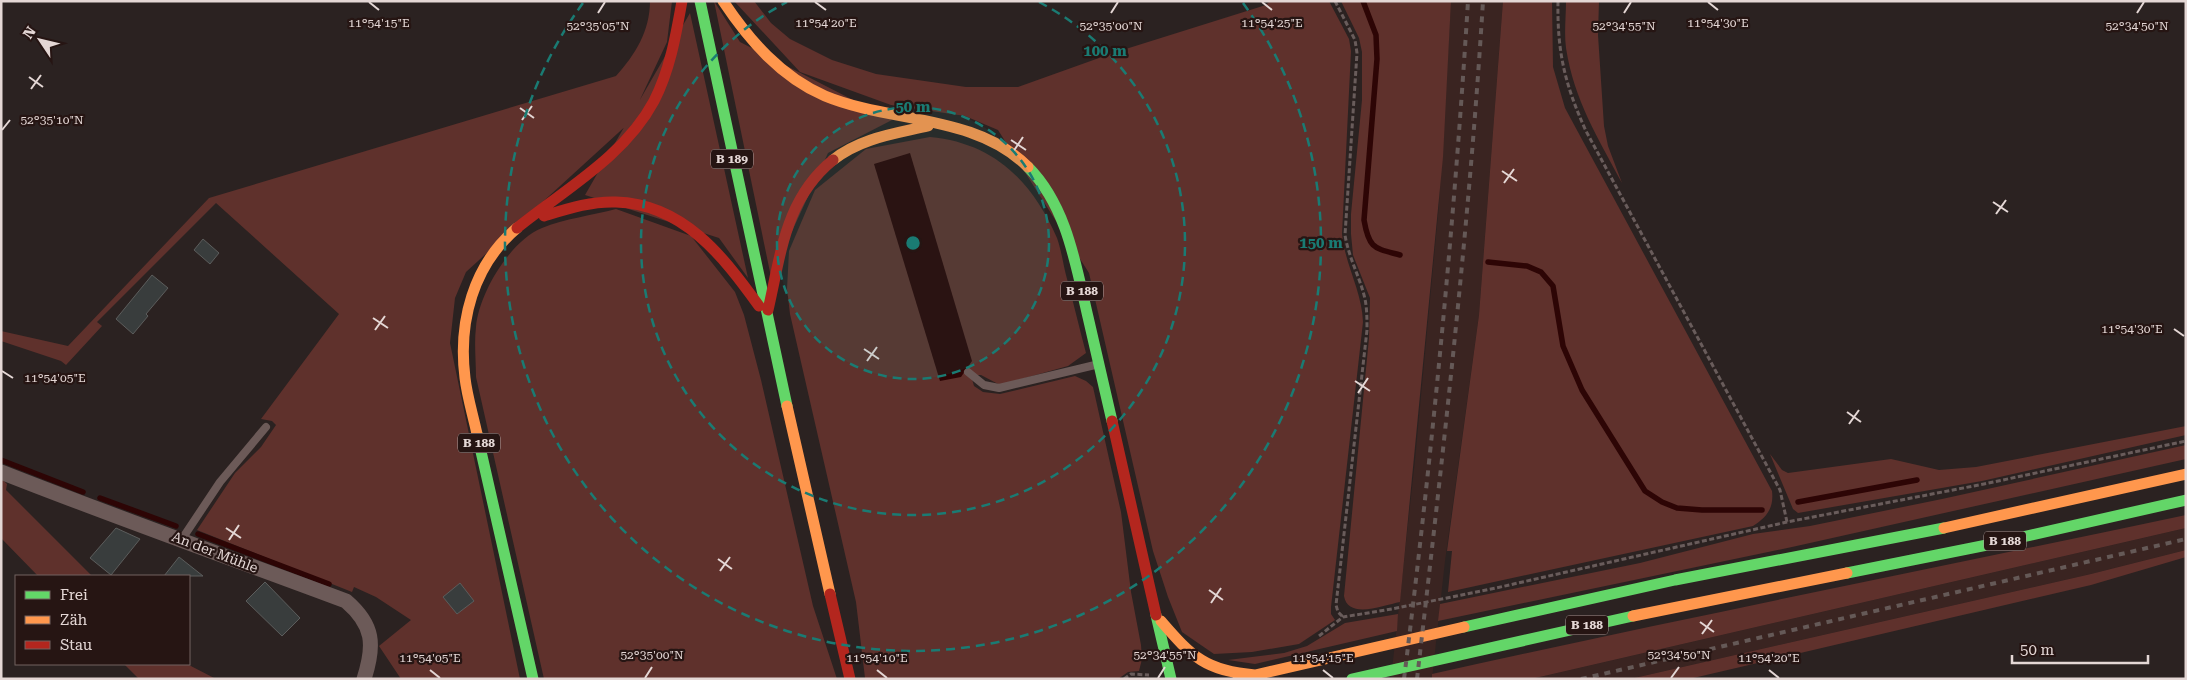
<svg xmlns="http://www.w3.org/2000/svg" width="2187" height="680" font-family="'Roboto Serif',serif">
<rect width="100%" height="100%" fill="#2b2221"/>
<!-- built -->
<path fill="#3a2421" d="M1451,1H1503L1479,315L1445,561L1432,679H1391L1415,460L1439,204Z
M2186,528V550L2091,574L1630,679H1531Z"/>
<!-- green -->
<path fill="#5f312c" d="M650,1H672L667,42L629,123L466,272L455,298L450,343L520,679H401L379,646L411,620L376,597L354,587L352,592L197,530L235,473L261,447L276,425L272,421L261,419L339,314L216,203L97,322L102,326L66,365L61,361L1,341V331L68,346L209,198L616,76C635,55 650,31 650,1Z
M714,1L740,42L892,120L828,153L771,277Z
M734,1H754L771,23L790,39L832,60L876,74L966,87H1018L1113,53L1266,5L1270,1H1329L1349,39L1351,51L1342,234C1345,265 1362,291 1363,322L1331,607V614L1335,620L1299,644L1252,652L1214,654L1182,632L1168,597L1153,551L1089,273L998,130L965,116L891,105L800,72Z
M1341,1H1451L1443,157L1400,602C1384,605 1348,620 1344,596L1369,338L1370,298L1353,255L1351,234V214L1362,100V52L1359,38Z
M1503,1H1552L1553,67L1565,108L1772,491C1774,508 1767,517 1753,526L1448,592L1452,551H1447L1479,315Z
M1566,1H1599L1598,35L1604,126L1608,146L1622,183C1598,138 1574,100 1566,48C1564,33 1566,16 1566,1Z
M690,13L748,278L719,238L585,195Z
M930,137C994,143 1032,181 1057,238C1061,249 1063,263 1066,275C1073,301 1079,327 1086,353L1068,366L1000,385L981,375H976L972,379L974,386L983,392L1000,394L1075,376L1086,381L1093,387L1121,512L1131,592L1141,645L1142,659L1139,671L1128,672L1118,679L865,678L856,602L790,314L787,289L789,251L815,190L866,149Z
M616,209L691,236L735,292L744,315L761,380L813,606L837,679H544L476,377C476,361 474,343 476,327C479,293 510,241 542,228C564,219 593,215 616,209Z
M2186,426V435L1982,481L1798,513L1793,509L1770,454L1782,470L1788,473L1891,459L1939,470L1976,467Z
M2186,445V459L1792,547L1438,621L1440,604L1640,563L1753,534L1810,526L1942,499Z
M1,478L7,484L6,490L92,576H38L1,538Z
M2186,515V528L1531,679H1432V674C1683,618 1935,568 2186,515Z
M2186,550V557L2091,585L1689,679H1630L2091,574Z
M1398,614L1397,631L1255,664L1228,660L1284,653L1307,646L1345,623Z
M124,664H187L216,679H139Z"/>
<!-- water -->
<path fill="#2d0505" d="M910,153L972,361L961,377L940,381L874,164Z"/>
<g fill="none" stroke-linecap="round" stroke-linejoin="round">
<!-- stream -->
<path stroke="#2d0505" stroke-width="5.5" d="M1363,1L1376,35L1377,59L1364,220C1369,249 1374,248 1400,255
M1488,262L1527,266L1541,272L1553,286L1563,346L1582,390L1645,491L1662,502L1677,508L1702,510H1762
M1,460L83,492
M100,498L176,526
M1798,502L1917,480
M198,534L329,584"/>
</g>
<!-- building -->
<path fill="#393d3d" stroke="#5c5d5c" d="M203,239L219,253L210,264L194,250Z
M152,275L168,288L146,314L148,316L133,334L116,319Z
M116,528L140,539L111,575L90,558Z
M179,557L203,576H164Z
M265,582L300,618L282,636L246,601Z
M460,583L474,601L457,614L443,597Z"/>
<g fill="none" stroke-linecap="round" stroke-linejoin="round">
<!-- path -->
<path stroke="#695c5b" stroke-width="3" stroke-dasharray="5 2.5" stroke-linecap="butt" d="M1335,1L1355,40L1357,53L1345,235C1349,259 1360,277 1365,299C1367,309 1367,319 1367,330L1336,605L1338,612L1343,617
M1558,1C1557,52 1565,85 1586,131L1780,490L1787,522
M1319,636L1343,617L1392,609L1496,588L1787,522L1984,484L2186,441
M1124,679L1131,674L1149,675"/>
<!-- lane -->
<path stroke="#6c5a58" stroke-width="8" d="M968,372L984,385L999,388L1095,365
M182,539L220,482L266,427"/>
<!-- street -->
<path stroke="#6c5a58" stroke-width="15" d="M1,472C115,517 231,558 346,601C374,625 375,645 364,679"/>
<!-- fast -->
<path stroke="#63d668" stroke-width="11" d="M700,1L787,406
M1028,167C1067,206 1076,266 1088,317C1096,352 1104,387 1112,421
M477,434L533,679
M1847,573L1992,544L2186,500
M1156,615L1171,679
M1464,627L1675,580L1944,528
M1352,679L1633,616"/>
<!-- slow -->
<path stroke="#ff974d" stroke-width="11" d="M723,1C749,40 781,77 825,96C890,123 975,114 1028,167
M833,160C861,138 894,134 928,126
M787,406L830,594
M477,434C473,415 467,396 465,378C458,322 473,265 517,228
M1944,528L2186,474
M1633,616L1847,573
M1161,621C1192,657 1206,671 1255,675
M1238,679L1464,627"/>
<!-- jam -->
<path stroke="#b3261e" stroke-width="11" d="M544,216C567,209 591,201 616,202C683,204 723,256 759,306
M517,228C565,189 624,157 654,101C670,70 676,35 682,1
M768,310C781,254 785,199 833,160
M1112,421L1156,615
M830,594L850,679"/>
<!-- rail -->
<path stroke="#655957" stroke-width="4" stroke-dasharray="6 6" stroke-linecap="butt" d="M1404,679C1432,454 1454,227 1468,1
M1417,679C1443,454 1469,228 1483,1
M1581,679L2186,539"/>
</g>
<!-- ticks -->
<path fill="none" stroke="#e4d7d5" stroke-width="2" d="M369,2L379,10M815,2L826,10M1262,2L1272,10M1708,2L1718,10M598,13L605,2M1111,13L1118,2M1624,13L1631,2M2137,13L2144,2M29,77L43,87M31,89L41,75M520,108L534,118M522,120L532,106M2,130L10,120M1011,140L1026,150M1013,152L1023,137M1502,171L1517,181M1504,183L1514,169M1993,202L2008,212M1996,214L2006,200M373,318L388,328M2174,329L2184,336M375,330L385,316M864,349L879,359M867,361L877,347M2,371L13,378M1355,381L1370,391M1358,393L1368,378M1847,412L1861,422M1849,424L1859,410M226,528L241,538M229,540L239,525M718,559L732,569M720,571L730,557M1209,590L1223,600M1211,603L1221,588M1700,622L1714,632M1702,634L1712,620M430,670L440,678M877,670L887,678M1323,670L1333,678M1769,670L1779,678M645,678L652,667M1158,678L1165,667M1671,678L1679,667"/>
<!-- distance rings -->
<circle cx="913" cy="243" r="136" fill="#1a7b73" fill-opacity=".12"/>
<g fill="none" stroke="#1a7b73" stroke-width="2.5" stroke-dasharray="9 6">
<circle cx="913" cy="243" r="136"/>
<path d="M1039 2A272 272 0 1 1 787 2"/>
<path d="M1243 3A408 408 0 1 1 583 3"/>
</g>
<g text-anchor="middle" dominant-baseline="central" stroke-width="4.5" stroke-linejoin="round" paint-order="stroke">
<!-- shield labels -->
<g fill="#261513" stroke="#ab9d9b" stroke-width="1">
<rect x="711" y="149.5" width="42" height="19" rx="4"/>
<rect x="1061" y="281.5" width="42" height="19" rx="4"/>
<rect x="458" y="433.5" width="42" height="19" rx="4"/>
<rect x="1984" y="531.5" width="42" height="19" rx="4"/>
<rect x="1566" y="615.5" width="42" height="19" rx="4"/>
</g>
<g font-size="12" font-weight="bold" fill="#e4d7d5">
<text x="732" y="159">B 189</text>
<text x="1082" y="291">B 188</text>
<text x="479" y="443">B 188</text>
<text x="2005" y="541">B 188</text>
<text x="1587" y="625">B 188</text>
</g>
<!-- street labels -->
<g font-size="14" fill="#e4d7d5" stroke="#261513">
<text transform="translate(215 552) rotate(21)">An der Mühle</text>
</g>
</g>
<g font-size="12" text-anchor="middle" fill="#e4d7d5" stroke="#261513" stroke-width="4.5" stroke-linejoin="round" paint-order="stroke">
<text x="826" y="27">11°54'20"E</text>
<text x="379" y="27">11°54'15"E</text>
<text x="1272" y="27">11°54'25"E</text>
<text x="1718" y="27">11°54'30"E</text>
<text x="598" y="30">52°35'05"N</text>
<text x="1111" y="30">52°35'00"N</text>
<text x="1624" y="30">52°34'55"N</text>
<text x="2137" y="30">52°34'50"N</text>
<text x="52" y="124">52°35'10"N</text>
<text x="2132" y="333">11°54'30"E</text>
<text x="55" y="382">11°54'05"E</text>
<text x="652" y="659">52°35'00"N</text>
<text x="1165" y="659">52°34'55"N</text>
<text x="1679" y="659">52°34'50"N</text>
<text x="430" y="662">11°54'05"E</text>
<text x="877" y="662">11°54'10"E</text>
<text x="1323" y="662">11°54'15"E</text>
<text x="1769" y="662">11°54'20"E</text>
</g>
<circle cx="913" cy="243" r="8" fill="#1a7b73" stroke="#261513" stroke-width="2.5"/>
<g font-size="15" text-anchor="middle" font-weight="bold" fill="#1a7b73" stroke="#261513" stroke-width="4.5" stroke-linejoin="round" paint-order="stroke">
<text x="1105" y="56">100 m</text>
<text x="913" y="112">50 m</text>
<text x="1321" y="248">150 m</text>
</g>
<!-- border -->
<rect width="2187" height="680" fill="none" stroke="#e4d7d5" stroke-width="5"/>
<!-- legend -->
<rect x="15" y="575" width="175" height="90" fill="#261513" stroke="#726361"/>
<rect x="25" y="591" width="25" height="8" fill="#63d668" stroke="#726361"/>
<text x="60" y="600" font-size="15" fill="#e4d7d5">Frei</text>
<rect x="25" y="616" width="25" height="8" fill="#ff974d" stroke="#726361"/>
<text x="60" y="625" font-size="15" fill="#e4d7d5">Zäh</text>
<rect x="25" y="641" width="25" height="8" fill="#b3261e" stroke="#726361"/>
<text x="60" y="650" font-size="15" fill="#e4d7d5">Stau</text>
<!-- north arrow -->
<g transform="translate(40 40) rotate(305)" stroke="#261513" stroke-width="4" paint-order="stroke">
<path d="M0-4L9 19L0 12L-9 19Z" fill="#e4d7d5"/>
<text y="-8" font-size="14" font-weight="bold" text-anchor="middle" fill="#e4d7d5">N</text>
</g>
<!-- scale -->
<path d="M2012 655v8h136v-8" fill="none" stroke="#e4d7d5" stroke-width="2.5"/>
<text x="2020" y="655" font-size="15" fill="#e4d7d5" stroke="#261513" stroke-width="4" paint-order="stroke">50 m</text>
</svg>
